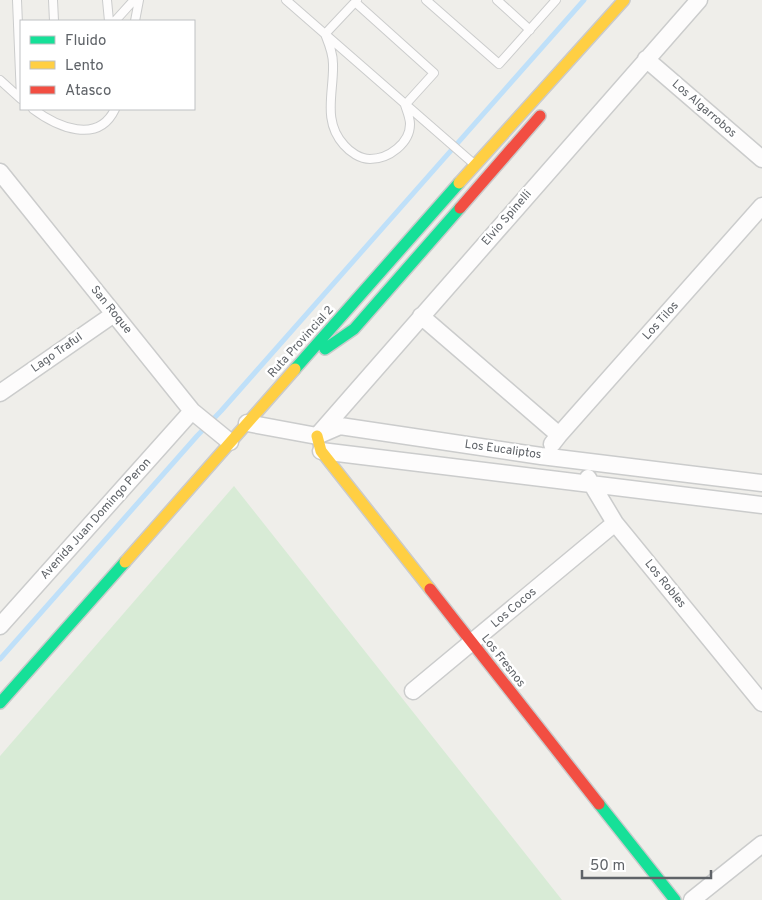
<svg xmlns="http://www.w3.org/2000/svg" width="762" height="900" font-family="Overpass,sans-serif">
<rect width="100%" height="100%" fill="#efeeea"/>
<!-- green -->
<path fill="#d8ebd6" d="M234,486L562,900H0V756Z"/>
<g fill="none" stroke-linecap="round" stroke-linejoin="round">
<!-- stream -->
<path stroke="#bfe0f9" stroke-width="5" d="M0,659L197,436L221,411L584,0"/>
<!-- lane casing -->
<g stroke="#cbcccc" stroke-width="10">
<path id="lane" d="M17,0L21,98
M53,0L54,21
M107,0L109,21
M286,0L474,164
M426,0L499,64L556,0
M497,0L530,30
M355,2L434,73L405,105C407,111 410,118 410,124C410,143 389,159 370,159C360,159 350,152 344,145C322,121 334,92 333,64C333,53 329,44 325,34L357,0
M115,21L134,0
M135,21L139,0
M0,80L21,99
M33,109C57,127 98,145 115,109"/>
</g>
<!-- street casing -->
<g stroke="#cbcccc" stroke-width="19">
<path id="street" d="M646,59L762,159
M0,172L192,411L230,442
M421,316L559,435L552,444
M0,393L114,314
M247,423L317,436L340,426L541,456L762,483
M559,435L762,206
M317,436L699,0
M321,451L762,505
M588,478L615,523L762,703
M0,626L192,411
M413,691L615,523
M692,900L762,844"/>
</g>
<!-- fast casing -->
<g stroke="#cacacb" stroke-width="14">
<path id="fast" d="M325,349L354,329L460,208
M295,369L459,183
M0,703L125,562
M599,804L675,900"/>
</g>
<!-- slow casing -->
<g stroke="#cacacb" stroke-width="14">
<path id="slow" d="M459,183L624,0
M317,436L321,451L430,589
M125,562L295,369"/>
</g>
<!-- jam casing -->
<g stroke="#cacacb" stroke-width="14">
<path id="jam" d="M460,208L540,116
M430,589L599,804"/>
</g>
<!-- lane -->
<use href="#lane" stroke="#fdfcfc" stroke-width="8"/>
<!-- street -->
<use href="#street" stroke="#fdfcfc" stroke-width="16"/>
<!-- fast -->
<use href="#fast" stroke="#16e098" stroke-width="11"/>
<!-- slow -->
<use href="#slow" stroke="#ffcf43" stroke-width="11"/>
<!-- jam -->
<use href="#jam" stroke="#f24e42" stroke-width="11"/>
</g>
<g text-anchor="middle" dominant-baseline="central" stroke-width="5" stroke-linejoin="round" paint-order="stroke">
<!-- street labels -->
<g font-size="12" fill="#5f6368" stroke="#fff">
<text transform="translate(704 109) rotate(41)">Los Algarrobos</text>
<text transform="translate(507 218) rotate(-49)">Elvio Spinelli</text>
<text transform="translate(111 310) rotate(51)">San Roque</text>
<text transform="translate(661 321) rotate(-48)">Los Tilos</text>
<text transform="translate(301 342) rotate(-48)">Ruta Provincial 2</text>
<text transform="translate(57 353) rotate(-35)">Lago Traful</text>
<text transform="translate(503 450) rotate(8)">Los Eucaliptos</text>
<text transform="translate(96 519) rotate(-48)">Avenida Juan Domingo Peron</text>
<text transform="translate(665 584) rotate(51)">Los Robles</text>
<text transform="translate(514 608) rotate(-40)">Los Cocos</text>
<text transform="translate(503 661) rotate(52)">Los Fresnos</text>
</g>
</g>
<!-- legend -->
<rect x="20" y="20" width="175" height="90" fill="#ffffff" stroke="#bfc1c3"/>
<rect x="30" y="36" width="25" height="8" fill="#16e098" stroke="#bfc1c3"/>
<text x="65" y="45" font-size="15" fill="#5f6368">Fluido</text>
<rect x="30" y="61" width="25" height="8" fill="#ffcf43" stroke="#bfc1c3"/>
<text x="65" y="70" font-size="15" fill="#5f6368">Lento</text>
<rect x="30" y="86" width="25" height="8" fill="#f24e42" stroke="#bfc1c3"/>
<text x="65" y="95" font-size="15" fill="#5f6368">Atasco</text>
<!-- scale -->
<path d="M582 870v8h129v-8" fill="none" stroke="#5f6368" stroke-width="2.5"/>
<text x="590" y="870" font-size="15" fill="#5f6368" stroke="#ffffff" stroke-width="4" paint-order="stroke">50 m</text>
</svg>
